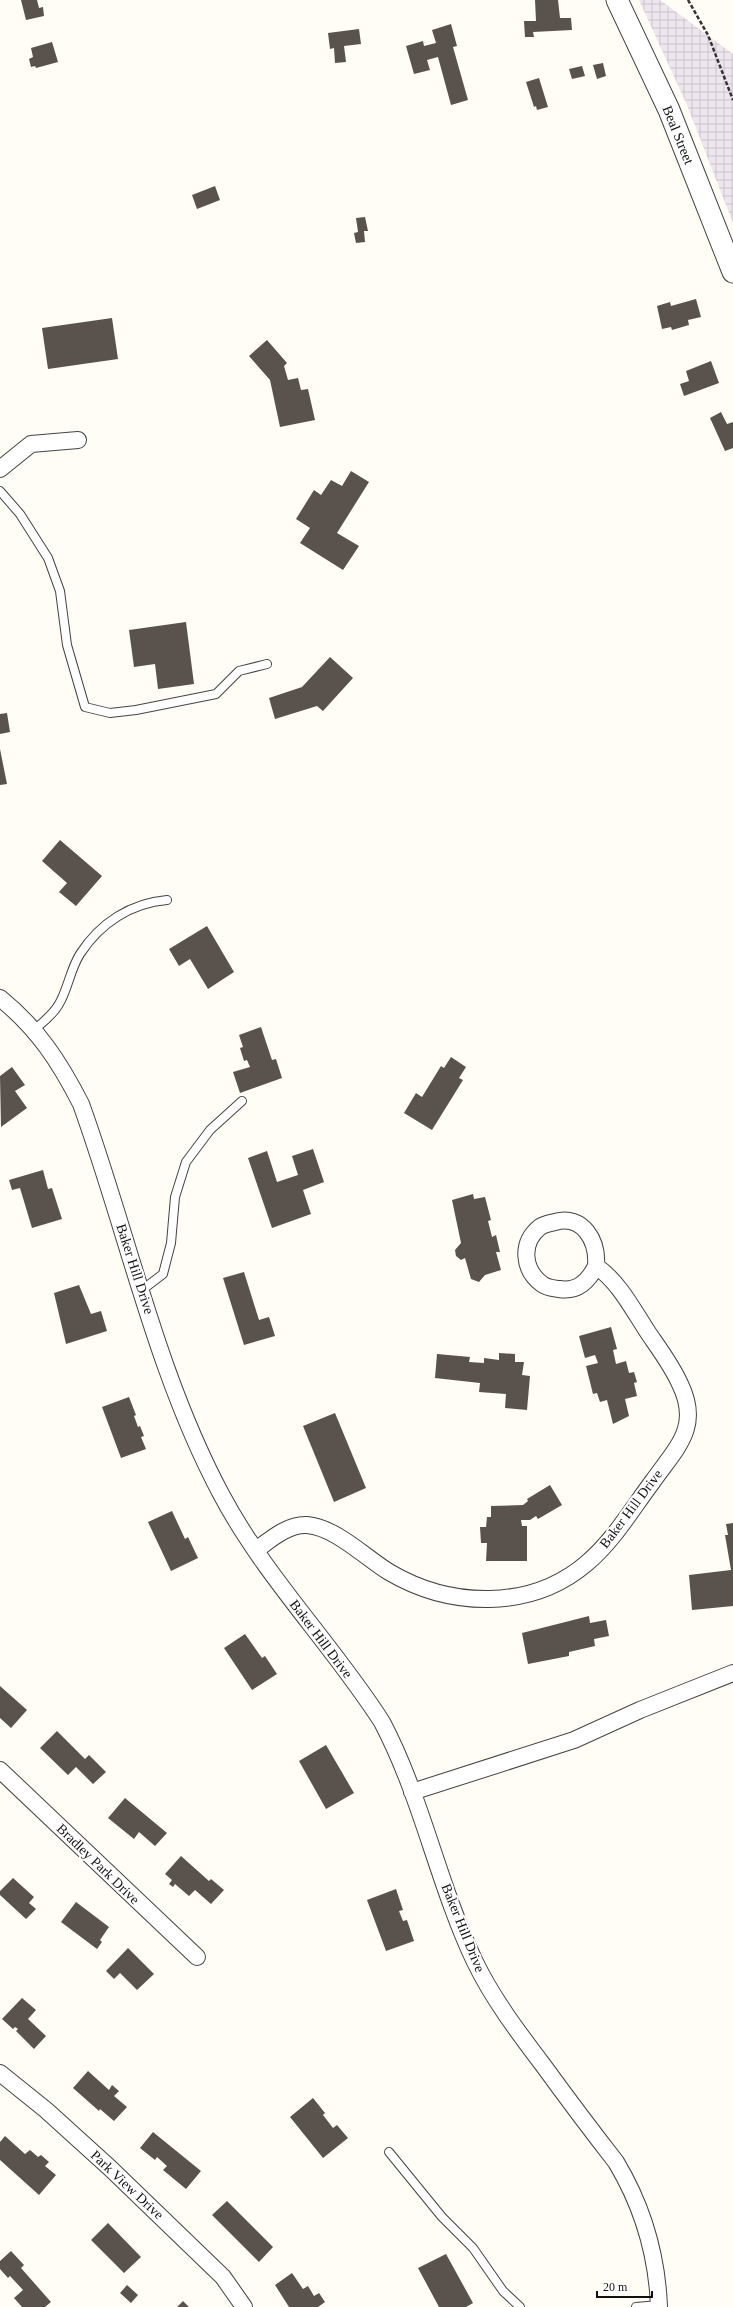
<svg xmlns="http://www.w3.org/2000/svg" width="733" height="2307" font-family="Georgia,serif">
<defs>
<pattern id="industrial-grid" width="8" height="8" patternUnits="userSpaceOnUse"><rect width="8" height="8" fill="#eee6ef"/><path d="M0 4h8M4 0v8" fill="none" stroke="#cbc4cc"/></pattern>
</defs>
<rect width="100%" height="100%" fill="#fffdf5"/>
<!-- industrial -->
<path fill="url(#industrial-grid)" d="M639,0H660L733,54V223L687,105Z"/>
<!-- building -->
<path fill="#5a524d" d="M21,0H37L39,8L43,7L44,16L26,20Z
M535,0H558L560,18H571L572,30L533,32L534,37H525L524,21H536Z
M451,24L457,46L453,47L468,100L451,105L438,57L427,60L430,70L414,74L406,46L423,41L424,46L436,43L432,30Z
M359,29L361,44L344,46L346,62L335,63L334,48L330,49L328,33Z
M52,42L58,62L36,68L35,66L31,67L29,59L33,57L31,48Z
M603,63L606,76L597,79L593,65Z
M582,66L585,76L572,79L569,69Z
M539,78L548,107L537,110L536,106L534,107L526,82Z
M215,186L220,200L197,209L192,195Z
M365,217L368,231H364L365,242L356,243L354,233L358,232L356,218Z
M696,299L701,317L688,320L689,325L672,330L671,327L662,329L657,306L670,302L671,306Z
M112,318L118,359L48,369L42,328Z
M267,340L287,363L284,366L288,380L298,378L301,390L308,389L315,420L280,427L270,380L249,356Z
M711,361L719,383L684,396L680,384L689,381L686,371Z
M721,412L727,424L733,422V448L725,451L710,418Z
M351,471L369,482L337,533L359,546L343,570L300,543L310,528L296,519L314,490L321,495L331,480L342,486Z
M186,622L194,684L158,689L155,664L134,667L129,630Z
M330,657L353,678L323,711L317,706L275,719L269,698L302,687Z
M7,713L10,732L0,734V714Z
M0,749L7,784L0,785Z
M60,840L102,876L76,906L59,892L67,883L42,861Z
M207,926L234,972L208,989L190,959L179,966L169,949Z
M261,1027L272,1060L276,1059L282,1078L240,1093L233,1072L250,1067L247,1060L244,1061L240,1048L243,1047L239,1035Z
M451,1057L466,1067L459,1078L463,1080L432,1130L404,1113L416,1093L422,1097L441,1066L444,1068Z
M12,1067L25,1085L15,1091L27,1108L1,1127L0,1076Z
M313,1149L324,1182L303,1190L311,1214L272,1228L248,1158L267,1151L277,1182L298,1175L292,1156Z
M43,1170L48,1189L52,1188L62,1219L32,1228L20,1188L12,1190L9,1180Z
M473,1194L474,1199L485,1197L491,1220L488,1221L492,1237L496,1235L500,1252H496L501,1270L485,1275L479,1282L471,1279L465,1258L461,1260L456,1256L455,1250L461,1243L452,1200Z
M244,1272L259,1320L269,1317L275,1336L244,1345L223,1278Z
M79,1285L91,1314L101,1311L107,1331L66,1344L54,1293Z
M611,1327L617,1349L613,1350L616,1364L626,1361L629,1373L634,1372L637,1382L634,1383L637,1396L625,1399L629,1416L613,1424L607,1400L600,1402L597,1393L593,1394L586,1366L598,1363L595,1355L585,1358L579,1336Z
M499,1353L515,1354V1362H524L522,1375L530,1376L527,1410L505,1408L506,1394L479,1392L480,1383L435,1378L437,1354L470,1357L469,1362L484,1363V1358L499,1360Z
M129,1397L136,1415L134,1416L138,1427L140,1426L144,1436L141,1437L146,1449L121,1458L102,1407Z
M335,1413L366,1488L334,1502L303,1426Z
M550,1485L562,1505L538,1519L536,1516L530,1520H521L522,1526H527V1561H486L487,1543H481L480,1527H486L487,1517H491V1506L523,1505L528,1501L527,1499Z
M172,1511L185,1539L188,1537L198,1558L171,1571L148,1522Z
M733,1523V1606L692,1610L689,1575L731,1570L725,1535H728L726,1524Z
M589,1616L590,1623L606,1620L609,1636L594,1639L595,1646L569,1652V1656L528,1664L522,1633Z
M245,1634L262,1658L265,1656L277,1674L252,1690L224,1648Z
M0,1686L27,1710L11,1728L0,1718Z
M57,1731L85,1759L89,1755L106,1772L93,1784L76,1767L68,1775L40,1748Z
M326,1745L354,1793L326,1809L299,1761Z
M125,1798L167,1833L155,1846L139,1832L134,1839L108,1818Z
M181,1856L209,1881L211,1879L224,1890L211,1904L195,1890L189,1896L175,1884L173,1887L169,1884L172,1880L165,1874Z
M13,1878L34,1897L29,1903L36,1909L26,1919L0,1895V1891Z
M396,1889L403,1910L399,1911L403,1921L407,1920L414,1941L386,1951L367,1900Z
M76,1902L109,1927L100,1940L102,1942L97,1949L61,1922Z
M128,1948L154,1974L137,1990L120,1973L114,1979L106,1971Z
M22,1998L36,2010L28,2019L46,2036L34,2049L16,2031L18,2029L15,2027L13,2029L2,2019Z
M88,2071L109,2090L112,2085L119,2091L114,2096L127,2107L114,2121L100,2109L99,2111L73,2088Z
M313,2098L325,2113L323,2115L333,2128L337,2125L348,2138L323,2158L290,2117Z
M153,2132L201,2171L186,2189L163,2170L167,2166L157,2157L155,2160L140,2148Z
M5,2136L25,2154L30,2150L38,2157L41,2155L49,2162L45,2166L56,2175L39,2195L0,2160V2142Z
M227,2201L273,2247L259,2262L212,2215Z
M108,2223L141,2257L124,2273L91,2240Z
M11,2251L24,2265L21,2268L51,2302L45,2307H22L14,2298L23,2290L10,2276L8,2278L0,2269V2261Z
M446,2254L473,2303L466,2307H439L418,2268Z
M292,2273L303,2289L308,2286L314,2296L319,2293L325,2302L318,2307H289L275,2285Z
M127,2285L138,2295L131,2303L120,2293Z
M183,2301L189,2307H177Z"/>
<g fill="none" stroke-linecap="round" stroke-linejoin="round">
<!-- service casing -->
<g stroke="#444" stroke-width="10">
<path id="service" d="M0,491L20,514L48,558L60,591L67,645L85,707L110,713L136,710L216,694L239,671L267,664
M34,1030C43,1022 53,1015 59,1004C68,989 70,970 80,954C100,923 131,903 167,900
M142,1290L163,1274L171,1243L175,1197L186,1162L210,1130L242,1101
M389,2152L442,2217L473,2248L503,2291L520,2307
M636,2307L659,2305"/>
</g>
<!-- minor casing -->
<g stroke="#444" stroke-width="18">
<path id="minor" d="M0,469L31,444L78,440
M0,998C38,1029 59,1061 81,1104C128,1234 156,1372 221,1494C265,1577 332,1644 382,1722C422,1798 438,1884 475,1962C493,1999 518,2032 543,2065C567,2098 591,2130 616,2162C643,2207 657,2254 659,2307
M256,1550C271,1539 288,1524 307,1525C335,1527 366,1558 389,1572C450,1608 531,1611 587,1563C614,1540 632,1509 653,1481C677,1447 701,1427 680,1384C672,1366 660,1350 649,1334C633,1310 620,1283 596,1266C598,1241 583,1214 555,1222C551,1223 544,1224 540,1227C520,1243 523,1270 542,1284C547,1288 552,1288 559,1289C577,1292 588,1282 596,1266
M0,1770L197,1957
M412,1792L574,1740L640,1710L733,1673
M0,2073L46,2110L110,2168L223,2277L244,2307"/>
</g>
<!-- tertiary casing -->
<g stroke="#444" stroke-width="23">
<path id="tertiary" d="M617,0L669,110L733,272"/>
</g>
<!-- path -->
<path stroke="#333" stroke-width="2.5" stroke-dasharray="4 2" stroke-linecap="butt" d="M688,0L708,35L733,100"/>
<!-- service -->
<use href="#service" stroke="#fff" stroke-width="8"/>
<!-- minor -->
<use href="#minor" stroke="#fff" stroke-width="16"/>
<!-- tertiary -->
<use href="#tertiary" stroke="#fff" stroke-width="21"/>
</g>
<g text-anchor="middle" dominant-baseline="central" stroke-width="4" stroke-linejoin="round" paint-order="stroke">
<!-- street labels -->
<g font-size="14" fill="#111" stroke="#fff">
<text transform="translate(678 135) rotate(68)">Beal Street</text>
<text transform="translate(135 1269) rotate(72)">Baker Hill Drive</text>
<text transform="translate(631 1509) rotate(-53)">Baker Hill Drive</text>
<text transform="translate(321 1639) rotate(53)">Baker Hill Drive</text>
<text transform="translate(98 1864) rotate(44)">Bradley Park Drive</text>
<text transform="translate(463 1928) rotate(68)">Baker Hill Drive</text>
<text transform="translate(127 2185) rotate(43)">Park View Drive</text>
</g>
</g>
<!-- scale -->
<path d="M597 2291v6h55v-6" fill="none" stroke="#111111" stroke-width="2"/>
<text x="603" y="2291" font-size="12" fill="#111111" stroke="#ffffff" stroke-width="3" paint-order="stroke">20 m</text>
</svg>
